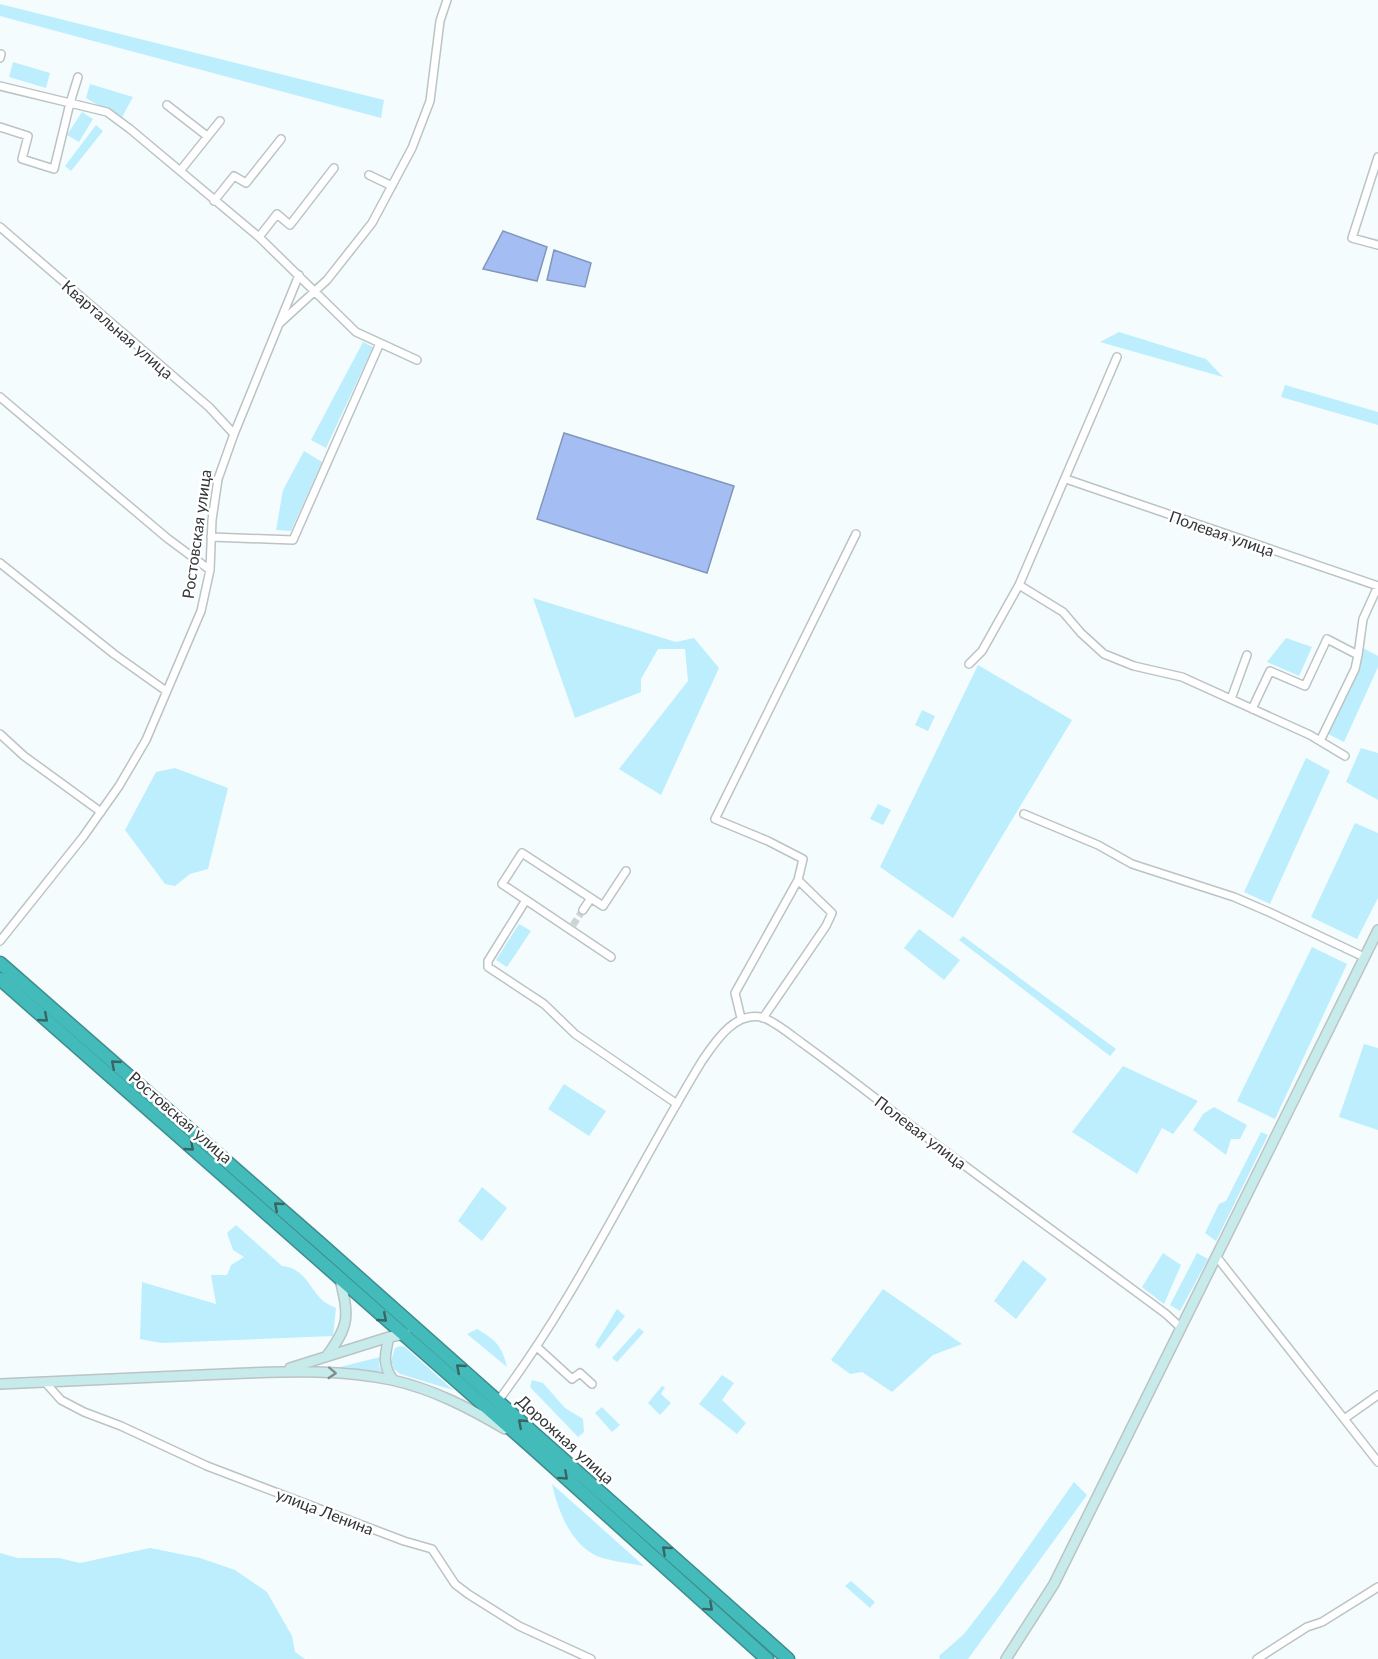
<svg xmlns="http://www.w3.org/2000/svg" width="1378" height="1659" font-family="Lato,sans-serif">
<rect width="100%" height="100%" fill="#f4fcfe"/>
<!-- green -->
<path fill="#bdeefd" d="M0,4L384,100L381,118L0,16Z
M13,62L50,73L46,88L9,77Z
M90,84L133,97L121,119L86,98Z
M82,112L93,119L79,142L67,135Z
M96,125L103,131L71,171L65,166Z
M1119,332L1206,359L1223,377L1100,342Z
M363,342L373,347L326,448L311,440Z
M1285,385L1378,412V425L1281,397Z
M304,451L322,462L291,531L276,530L283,490Z
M533,598L676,642L694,638L719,668L661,795L619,769L688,681L685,649H658L641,679V692L575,718Z
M1286,638L1312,647L1299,676L1267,662Z
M1363,648L1378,656V667L1344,742L1328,734L1360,667Z
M978,665L1072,720L953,918L880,867Z
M922,710L935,716L928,731L915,725Z
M1361,748L1378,753V800L1346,782Z
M1306,758L1330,771L1270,904L1244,892Z
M175,768L228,788L208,869L190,874L175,886L165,884L125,830L156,772Z
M878,804L891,810L883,825L870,819Z
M1355,823L1378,833V898L1357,939L1311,917Z
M519,924L531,931L507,967L496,960Z
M919,929L960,960L944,980L904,948Z
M963,936L1116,1049L1110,1056L959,940Z
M1312,947L1347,964L1275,1119L1237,1101Z
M1364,1044L1378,1048V1130L1339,1117Z
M1123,1066L1198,1101L1173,1134L1162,1128L1137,1174L1072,1132Z
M564,1084L606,1111L589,1136L548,1109Z
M1214,1107L1247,1125L1240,1139H1231L1226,1155L1193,1130L1203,1114Z
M1261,1132L1268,1135L1216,1241L1205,1233L1219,1204L1226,1201Z
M482,1187L507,1208L482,1241L458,1221Z
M236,1225L282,1266C305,1268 309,1288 323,1301C327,1304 332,1306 336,1308L333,1336L161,1343L140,1339L142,1282L216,1304L211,1275H227L231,1265L244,1257L233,1250L227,1233Z
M1163,1253L1181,1265L1164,1304L1142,1287Z
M1197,1253L1208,1259L1180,1311L1170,1305Z
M1023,1260L1047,1279L1016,1319L994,1301Z
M883,1289L962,1344L933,1355L892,1392L862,1372L850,1374L831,1360Z
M617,1309L625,1316L599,1349L595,1345Z
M639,1328L644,1332L617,1362L612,1358Z
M477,1329C496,1340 502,1346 507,1367L467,1334Z
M400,1346L405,1347L453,1390L400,1374L394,1369L391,1361L395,1348Z
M380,1357L379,1366L382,1372L336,1368Z
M722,1375L734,1383L722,1400L746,1423L737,1434L699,1404Z
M532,1380L543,1383L565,1408L583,1419L584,1432L578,1437L530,1387Z
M662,1386L665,1387L661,1394L671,1403L660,1415L648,1403Z
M602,1407L620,1425L612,1432L595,1413Z
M1074,1482L1087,1495L968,1659H940L939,1656L964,1634L998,1590Z
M552,1484L644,1566C630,1563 605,1561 593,1554C569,1540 558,1510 552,1484Z
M150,1548L200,1558L235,1570L267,1592L292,1636L295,1652L305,1659H0V1553L18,1558H59L80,1563Z
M851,1581L875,1602L870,1608L845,1586Z"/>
<!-- water -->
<path fill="#a4bef3" stroke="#8295bb" stroke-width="1.5" d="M503,231L547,247L537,281L483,269Z
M554,250L591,263L585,287L547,280Z
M564,433L734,486L707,573L537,519Z"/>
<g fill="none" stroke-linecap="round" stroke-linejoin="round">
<!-- street-tunnel -->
<path stroke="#cdd4d6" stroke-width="7" stroke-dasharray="7 3.5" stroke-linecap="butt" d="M573,925L583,910"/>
<!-- street casing -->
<g stroke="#bbc3c5" stroke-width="10">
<path id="street" d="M0,58L1,54
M78,77L70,103L107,112L130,129L259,237L356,332L380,343L293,540L211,537
M0,86L70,103L54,169L22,159L28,136L0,127
M167,105L207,136
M1378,157L1352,238L1378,245
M180,171L220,121
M369,175L392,186
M214,201L234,176L246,183L281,139
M0,227L209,407L234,434
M259,237L277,214L290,225L334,168
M280,323L327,280L372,223L412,148L430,101L440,21L447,0
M380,343L417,360
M0,397L167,538L210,570
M1066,479L1378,586
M0,563L114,654L166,691
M1019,585L1063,612L1081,633L1104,654L1134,666L1182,677L1310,735L1345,756
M1358,655L1363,619L1378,586
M969,664L982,651L1019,585L1117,357
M1231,699L1247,655
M1252,709L1270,671L1305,686L1327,639L1358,655L1355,669L1320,741
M0,734L24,756L101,812
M1024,814L1098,845L1132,864L1234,897L1271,913L1364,957
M626,871L603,906L522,853L502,884L526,900L488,961V967L544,1004L575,1034L677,1104
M526,900L611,957
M583,910L591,898
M0,941L83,837L119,786L146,740L201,611L210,570L212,520L218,479L234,434L299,275
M741,1018L735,993L798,880L803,859L768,841L715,819L856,534
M763,1018L826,926L832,913L798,880
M1216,1256L1378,1462
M537,1347L572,1379L580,1373L592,1384
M45,1382L61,1400L84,1412L121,1426L207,1466L404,1541L432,1549L455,1584L468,1594L519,1626L591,1659
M498,1401C578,1295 633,1174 702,1061C715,1042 736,1009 764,1018C777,1023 791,1035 802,1043C834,1066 865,1090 896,1114C985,1182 1076,1247 1166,1314L1180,1327
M1344,1419L1378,1395
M1257,1659L1307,1627L1322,1622L1378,1587"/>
</g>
<!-- secondary casing -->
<g stroke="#bbc3c5" stroke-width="12">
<path id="secondary" d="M389,1337C385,1354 382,1365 393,1380
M326,1357C350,1325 349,1317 340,1279
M290,1368L389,1337L406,1334
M0,1384C75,1381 149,1377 224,1374C279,1372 337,1368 392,1380C433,1389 469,1408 505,1429
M1006,1659L1054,1584L1378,930"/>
</g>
<!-- highway casing -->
<g stroke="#3e8c8d" stroke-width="15">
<path id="highway" d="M0,963L322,1245L788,1659
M0,979L535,1450L767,1659"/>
</g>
<!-- street -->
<use href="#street" stroke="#fff" stroke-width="7"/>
<!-- secondary -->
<use href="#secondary" stroke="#c7ebeb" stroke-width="9"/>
<!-- highway -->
<use href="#highway" stroke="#4bb" stroke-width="12"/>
</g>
<!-- one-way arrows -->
<defs><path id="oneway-chevron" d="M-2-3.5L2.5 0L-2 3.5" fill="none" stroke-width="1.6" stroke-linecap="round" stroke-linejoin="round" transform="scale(1.5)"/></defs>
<g stroke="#396565">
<use href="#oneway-chevron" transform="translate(44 1018) rotate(41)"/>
<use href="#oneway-chevron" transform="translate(115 1064) rotate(-139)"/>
<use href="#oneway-chevron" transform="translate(190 1147) rotate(41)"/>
<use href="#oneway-chevron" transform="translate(278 1206) rotate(-139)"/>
<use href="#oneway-chevron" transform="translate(383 1318) rotate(41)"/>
<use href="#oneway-chevron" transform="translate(460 1368) rotate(-139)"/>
<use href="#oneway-chevron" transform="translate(522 1423) rotate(-139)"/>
<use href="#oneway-chevron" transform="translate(564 1476) rotate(42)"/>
<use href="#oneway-chevron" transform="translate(666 1550) rotate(-138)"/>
<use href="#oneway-chevron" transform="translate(709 1607) rotate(42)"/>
</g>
<use stroke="#7d9091" href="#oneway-chevron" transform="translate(332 1373) rotate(3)"/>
<g text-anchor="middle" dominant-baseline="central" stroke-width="5" stroke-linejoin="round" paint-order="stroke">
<!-- street labels -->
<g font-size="16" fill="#333637" stroke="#fff">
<text transform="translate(118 329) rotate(41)">Квартальная улица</text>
<text transform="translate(1222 533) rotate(19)">Полевая улица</text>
<text transform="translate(196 534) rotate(-82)">Ростовская улица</text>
<text transform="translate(181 1117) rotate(41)">Ростовская улица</text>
<text transform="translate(921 1132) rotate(37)">Полевая улица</text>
<text transform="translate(566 1439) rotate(42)">Дорожная улица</text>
<text transform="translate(325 1511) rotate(21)">улица Ленина</text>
</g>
</g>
</svg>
